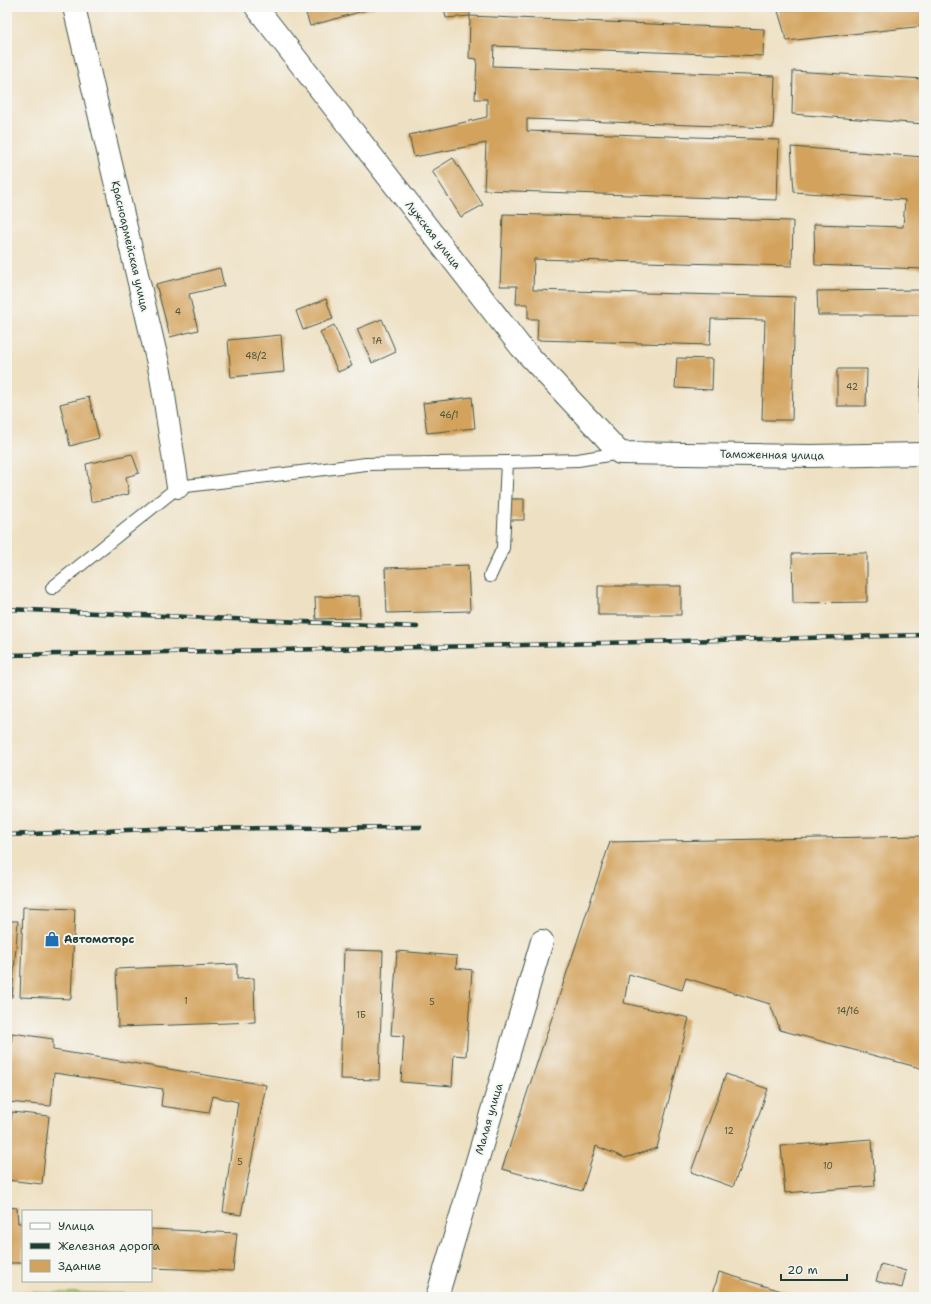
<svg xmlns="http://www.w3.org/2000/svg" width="931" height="1304" font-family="'Shantell Sans',sans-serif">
<rect width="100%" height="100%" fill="#f6f6f2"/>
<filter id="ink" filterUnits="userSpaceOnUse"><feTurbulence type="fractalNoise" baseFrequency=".025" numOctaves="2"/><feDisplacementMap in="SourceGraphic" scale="8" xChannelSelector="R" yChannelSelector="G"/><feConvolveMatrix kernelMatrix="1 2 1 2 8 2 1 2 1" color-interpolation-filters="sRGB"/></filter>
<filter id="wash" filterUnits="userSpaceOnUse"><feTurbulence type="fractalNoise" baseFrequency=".012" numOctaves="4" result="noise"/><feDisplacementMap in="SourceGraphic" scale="16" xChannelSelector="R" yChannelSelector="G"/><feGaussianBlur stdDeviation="0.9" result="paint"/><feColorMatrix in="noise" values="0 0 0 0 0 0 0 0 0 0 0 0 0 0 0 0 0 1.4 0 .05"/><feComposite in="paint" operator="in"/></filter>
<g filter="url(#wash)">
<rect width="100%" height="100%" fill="#eee0c2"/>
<!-- green -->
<path fill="#b8ce72" stroke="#6c8653" d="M7,1292L407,1297H7Z"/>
<g id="blocks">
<!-- building -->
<path fill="#d3a25c" d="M304,7H377L310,26Z
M444,7H470V16L446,18Z
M818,7H924V26L787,41L778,11Z
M470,16L764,29L763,56L494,46L493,66L775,76L773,128L527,119V131L779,140L777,200L484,190L486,143L414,157L409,135L487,117V99H475L477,59L469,58Z
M793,71L924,79V124L792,114Z
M791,147L924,157V269L815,265L814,224L903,227L905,200L794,192Z
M453,158L483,205L461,217L432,171Z
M503,214L793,221L792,266L534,259L533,290L795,297L792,420H762L765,320L711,319L710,345L537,340L538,319H528V304H516L517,286H500Z
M220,268L224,286L189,294L198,330L170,337L156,284Z
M924,290V315H818L817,291Z
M326,299L333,319L303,330L296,311Z
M382,319L396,352L372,363L357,329Z
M334,325L352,366L338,372L320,332Z
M281,335L284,372L231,377L228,340Z
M677,358L713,359L712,390L675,388Z
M837,369H867L866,406H837Z
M922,369H924V414L919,413Z
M89,397L99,438L70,446L60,404Z
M472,397L475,428L427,433L423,403Z
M132,454L139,473L126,477L129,494L91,502L86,464Z
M508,499H524V520H509Z
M867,553V602L793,603L792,554Z
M468,565L470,611L387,613L385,568Z
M598,586H681V615H598Z
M359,596L360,618L316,619L315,597Z
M924,836V1069L780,1030L770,1004L686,978L682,990L629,974L624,1003L689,1018L657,1148L625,1158L596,1146L582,1191L502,1169L610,842Z
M23,907L75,909L71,999L20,997Z
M7,921H18L12,997H7Z
M344,950L383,951L379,1080L340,1079Z
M397,951L457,956L456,968L472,970L466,1056L454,1055L452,1086L401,1082L404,1036L391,1035Z
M237,964V979L254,978L255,1022L118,1027L116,969Z
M12,1033L53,1039V1050L266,1085L241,1215L223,1212L238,1102L213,1096L209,1113L161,1106L163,1089L54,1073L51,1106L8,1102Z
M726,1074L768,1089L733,1187L691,1172Z
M12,1112L49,1116L42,1184L7,1180V1151Z
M872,1139L875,1186L785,1193L781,1146Z
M7,1207L17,1208L18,1223H23V1263H7Z
M151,1229L237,1233L233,1271L151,1268Z
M881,1264L906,1271L902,1288L876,1281Z
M719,1272L801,1297H712Z"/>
</g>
</g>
<g filter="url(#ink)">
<use href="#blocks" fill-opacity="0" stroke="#3e5549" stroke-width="1"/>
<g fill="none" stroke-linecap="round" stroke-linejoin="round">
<!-- service casing -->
<g stroke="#3e5549" stroke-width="14">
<path id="service" d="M490,576L503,548L507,462
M52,588L178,487L366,464L507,462L578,460L620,453"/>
</g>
<!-- minor casing -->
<g stroke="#3e5549" stroke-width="24">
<path id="minor" d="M74,7L161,376L178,487
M256,7L520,346L620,453L811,456L924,454
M437,1297L542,941"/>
</g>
<!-- service -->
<use href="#service" stroke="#fff" stroke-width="12"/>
<!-- minor -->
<use href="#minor" stroke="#fff" stroke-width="22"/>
<!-- rail casing -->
<g stroke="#1f3d34" stroke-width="4.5">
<path id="rail" d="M7,609L417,627
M7,655L479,646L924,635
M7,835L152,829L420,827"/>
</g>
<!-- rail -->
<use href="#rail" stroke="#f6f6f2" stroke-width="3" stroke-dasharray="9" stroke-linecap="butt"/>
</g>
</g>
<!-- icons -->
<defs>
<g id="shop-bare" transform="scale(1.2)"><path d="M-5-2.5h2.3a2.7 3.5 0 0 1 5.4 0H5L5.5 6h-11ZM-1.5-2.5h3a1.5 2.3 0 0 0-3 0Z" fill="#1f6fb2" stroke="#f6f6f2" stroke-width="2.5" paint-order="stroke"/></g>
</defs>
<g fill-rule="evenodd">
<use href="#shop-bare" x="52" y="939"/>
</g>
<g text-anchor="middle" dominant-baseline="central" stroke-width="4" stroke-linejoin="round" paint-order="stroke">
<!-- number labels -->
<g font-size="9" fill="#4c563e">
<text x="178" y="312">4</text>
<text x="377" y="341">1А</text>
<text x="256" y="356">48/2</text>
<text x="852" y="387">42</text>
<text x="449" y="415">46/1</text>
<text x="186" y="1001">1</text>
<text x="432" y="1002">5</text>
<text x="848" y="1011">14/16</text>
<text x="361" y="1015">1Б</text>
<text x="729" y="1131">12</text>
<text x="240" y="1162">5</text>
<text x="828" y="1166">10</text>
</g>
<!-- street labels -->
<g font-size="11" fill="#1f3d34" stroke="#f6f6f2">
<text transform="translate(433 235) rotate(52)">Лужская улица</text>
<text transform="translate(130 246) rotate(77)">Красноармейская улица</text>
<text transform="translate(772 455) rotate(1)">Таможенная улица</text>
<text transform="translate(489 1119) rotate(-74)">Малая улица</text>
</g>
<!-- poi labels -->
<g font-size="11" font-weight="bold" fill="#1f3d34" stroke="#f6f6f2" text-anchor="start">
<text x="64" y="939">Автомоторс</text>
</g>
</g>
<!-- margin -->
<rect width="931" height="1304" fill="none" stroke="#f6f6f2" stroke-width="24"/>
<!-- legend -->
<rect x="22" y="1210" width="130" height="72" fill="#f6f6f2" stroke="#a0aca6"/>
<rect x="30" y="1223" width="20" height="6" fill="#ffffff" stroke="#a0aca6"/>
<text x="58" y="1230" font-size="12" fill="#1f3d34">Улица</text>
<rect x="30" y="1243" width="20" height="6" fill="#1f3d34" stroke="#a0aca6"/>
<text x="58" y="1250" font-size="12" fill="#1f3d34">Железная дорога</text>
<rect x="30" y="1260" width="20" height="12" fill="#d3a25c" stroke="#a0aca6"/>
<text x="58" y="1270" font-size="12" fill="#1f3d34">Здание</text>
<!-- scale -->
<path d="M781 1274v6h66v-6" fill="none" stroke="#1f3d34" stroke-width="2"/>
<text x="787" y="1274" font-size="12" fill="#1f3d34" stroke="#f6f6f2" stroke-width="3" paint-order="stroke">20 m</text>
</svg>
